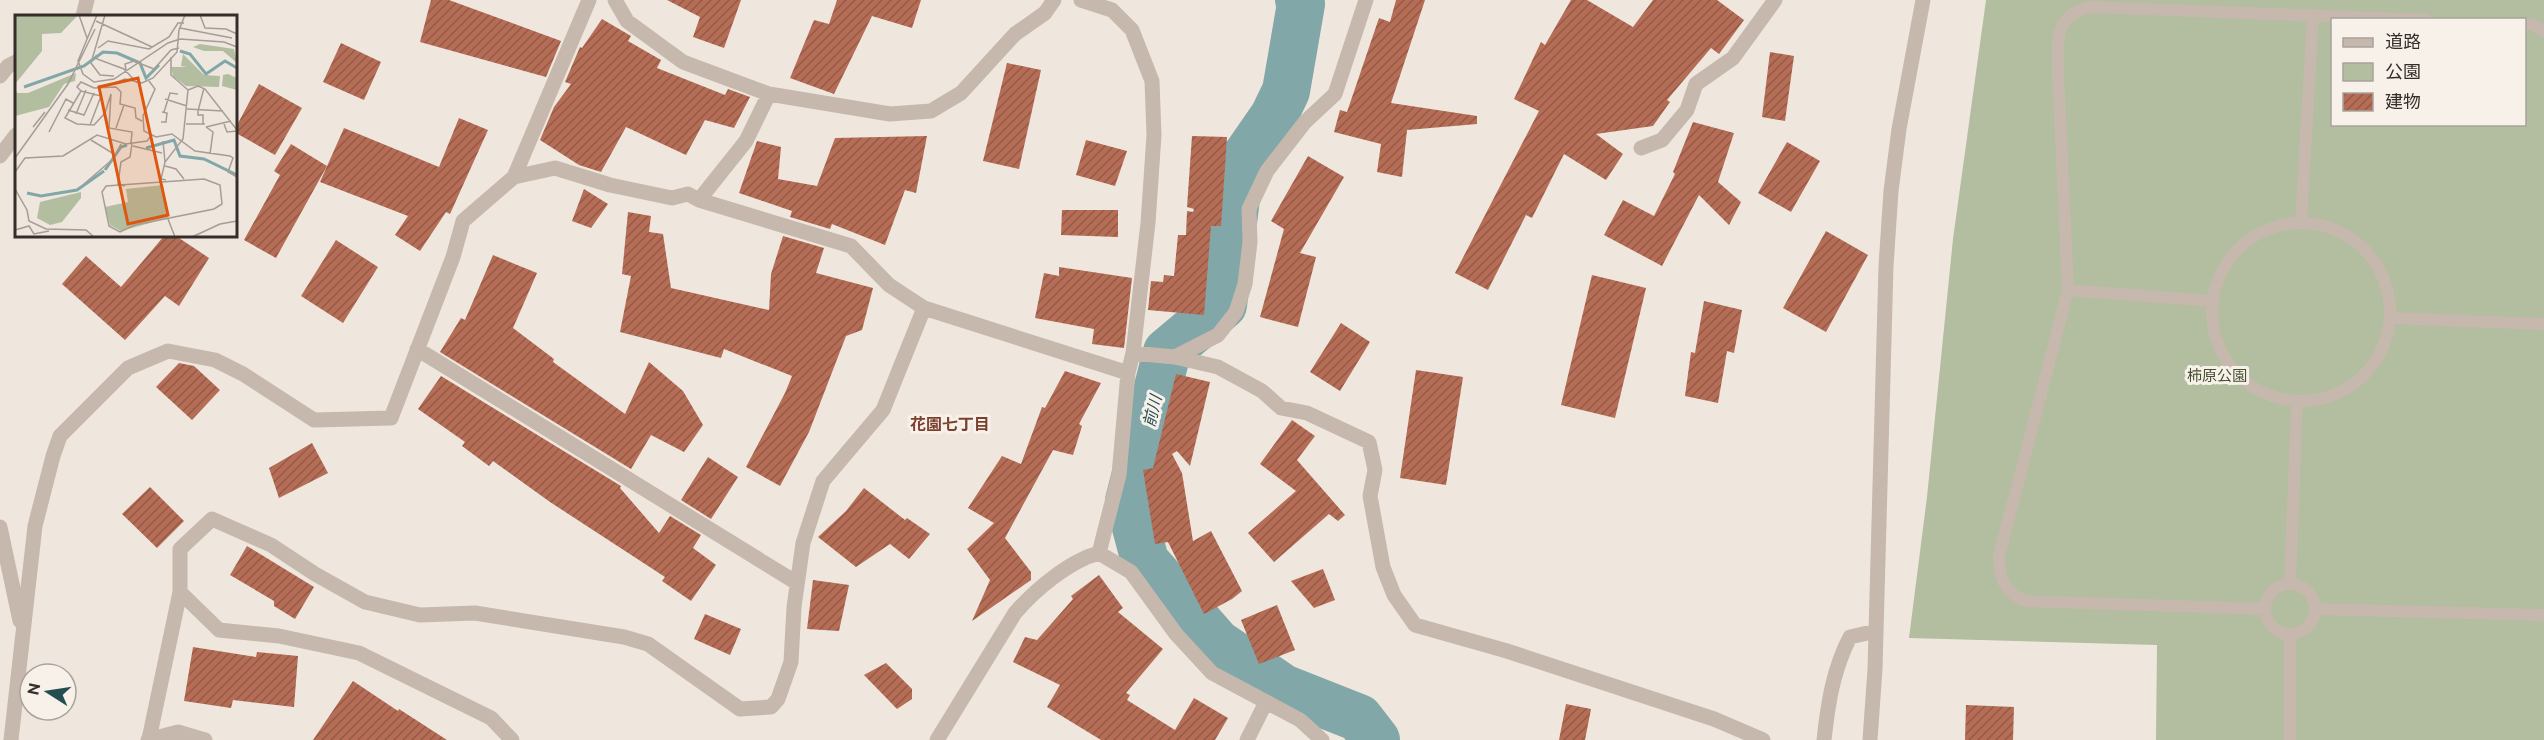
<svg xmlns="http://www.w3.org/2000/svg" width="2544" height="740" font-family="Ubuntu,'Noto Sans JP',sans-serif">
<defs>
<pattern id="building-hatch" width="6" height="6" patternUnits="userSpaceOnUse" patternTransform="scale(1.5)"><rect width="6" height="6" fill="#b66d56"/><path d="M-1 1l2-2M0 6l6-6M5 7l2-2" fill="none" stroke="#955a47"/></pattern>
</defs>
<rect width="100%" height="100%" fill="#efe7de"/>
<!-- green -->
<path fill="#b3bda0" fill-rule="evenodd" d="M1986,0H2544V740H2156L2157,645L1909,638L1927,497L1953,239ZM2332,20H2524V124H2332Z"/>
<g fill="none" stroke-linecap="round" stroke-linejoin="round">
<!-- river -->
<path stroke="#81a7a9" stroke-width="48" d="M1299,0L1301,4L1286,91L1274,116L1240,165L1223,305L1167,352L1129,501L1145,561L1217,643L1283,688L1359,718L1376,740"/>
</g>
<!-- building -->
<path fill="url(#building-hatch)" d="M431,0H449L561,41L546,77L420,42Z
M667,0H741L724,48L693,37L700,17Z
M837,0H921L912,28L872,16L834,94L790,78L814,20L829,24Z
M1396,0H1425L1391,103L1477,116V124L1407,130L1402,177L1377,172L1381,144L1334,132L1340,110L1347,112L1379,18L1390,22Z
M1571,0H1587L1633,27L1653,0H1717L1744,20L1719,54L1711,48L1667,100L1670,102L1653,126L1596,134L1623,154L1606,180L1564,154L1532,218L1526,215L1488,290L1455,273L1539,111L1514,99L1541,42L1545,45Z
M602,19L631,36L628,41L661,60L657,68L725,95L728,89L750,97L734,128L705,120L686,155L626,127L601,172L579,165L540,140L554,107L571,84L565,82L580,47L582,48Z
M341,43L381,62L364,100L323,82Z
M1770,52L1794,56L1785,121L1762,117Z
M1007,63L1041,70L1019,169L983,161Z
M259,84L302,108L275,155L236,133V127Z
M459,118L488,130L450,214L446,212L420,251L395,235L408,216L320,182L344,128L439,167Z
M1693,122L1734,133L1718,182L1741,202L1729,225L1699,195L1662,266L1604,235L1623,200L1654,216L1675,174L1673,172Z
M927,136L916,193L905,190L885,245L832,224L830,229L790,217L792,211L739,193L757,141L781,147L778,179L817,186L835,138Z
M1192,136L1227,137L1221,226H1211L1204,315L1148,310L1151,281L1163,282L1164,275L1174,276L1178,235H1186L1187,211L1193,212L1194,209L1187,207Z
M1086,140L1127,151L1115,186L1076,175Z
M1787,142L1820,161L1791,212L1758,193Z
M291,144L327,166L276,258L244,240L280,175L274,171Z
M1308,156L1344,177L1300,253L1316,257L1298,327L1260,317L1284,229L1271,221Z
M584,189L608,204L591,228L572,221Z
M1062,210H1118V237L1061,235Z
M628,212L651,216L649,232L663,234L671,288L769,310L771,274L783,236L824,248L816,273L873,288L862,330L846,336L809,432L780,486L746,467L785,393L792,376L724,349L721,358L620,332L631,276L622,274Z
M1826,231L1868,255L1826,332L1783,308Z
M164,236H176L209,258L179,306L165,296L125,340L62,284L86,256L121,287Z
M336,240L378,267L343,323L301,296Z
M493,255L537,273L513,328L554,359L553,362L625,414L649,362L683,391L703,425L684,452L651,435L631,469L440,352L461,318L465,320Z
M1059,267L1132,278L1124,348L1092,344L1094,329L1035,318L1044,273L1059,276Z
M1592,275L1646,288L1615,418L1561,405Z
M1704,301L1742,310L1734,353L1727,351L1718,403L1685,396L1691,352L1695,353Z
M1341,323L1370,342L1340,391L1310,372Z
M179,363L194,366L220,390L192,420L156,387Z
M1416,370L1463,377L1446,485L1400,478Z
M1065,371L1101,383L1079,424L1082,426L1073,455L1053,450L1005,538L1031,572V580L972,621L990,580L967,549L994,523L968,508L1002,456L1021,464L1042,407L1045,408Z
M1176,374L1210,382L1190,466L1177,451L1172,454L1182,473L1193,541L1211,531L1242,591L1232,599L1204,614L1168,542L1155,544L1143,470L1153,468Z
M441,376L621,486L620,488L659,533L670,516L701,535L693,548L716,565L691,601L662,581L665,577L550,502L493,461L489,466L462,446L465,442L418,409Z
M1292,420L1315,436L1297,460L1345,515L1338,521L1329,514L1274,562L1248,533L1296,491L1260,464Z
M312,443L328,473L279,498L269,468Z
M708,457L738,477L711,519L681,500Z
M150,487L184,521L157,548L122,514Z
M864,488L905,520L907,518L930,534L909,559L890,544L856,567L818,537L846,511Z
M247,546L314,587L295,619L274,606V601L230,575Z
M1323,569L1335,600L1314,608L1291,581Z
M1099,575L1123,608L1118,612L1163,649L1126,693L1130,695L1127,700L1175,730L1194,698L1228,718L1215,740H1101L1047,707L1060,685L1013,662L1025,637L1037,640L1073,599L1071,596Z
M813,580L849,585L839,631L807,629Z
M1277,605L1295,650L1259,664L1241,620Z
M705,614L741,629L730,655L694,639Z
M193,647L256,657L257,652L298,656L294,707L233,700L231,708L184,701Z
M886,663L912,689V699L897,709L864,675Z
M353,681L398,711L399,709L447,740H313Z
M1566,704L1591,709L1585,740H1559Z
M1966,705L2014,707L2013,740H1965Z"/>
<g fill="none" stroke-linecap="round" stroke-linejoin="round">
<!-- service -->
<path stroke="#c6b8ac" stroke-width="12" d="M2524,24H2532L2544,31
M2301,222L2313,15
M2212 312a89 89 0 1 1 178 0a89 89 0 1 1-178 0Z
M2068,290L2212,301
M2391,318L2544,324
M2290,584L2297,402
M2265 609a25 25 0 1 1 50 0a25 25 0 1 1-50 0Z
M2265,609L2025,601C2004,592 1999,578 1999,556L2068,290L2058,73C2058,41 2053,14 2092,7L2426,20
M2315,609L2544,615
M2290,740V634"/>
<!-- minor -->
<path stroke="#c6b8ac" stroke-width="15" d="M615,0L627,21L683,62L769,94L890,114L931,111L961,93L1015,34L1045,13L1054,0
M1081,0L1112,10L1132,30L1152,81L1154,135L1148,223L1133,353L1128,373L1119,475L1099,553
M83,16L87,0
M0,76L8,66L16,62
M1641,148L1662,140L1687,110L1696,84L1733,58L1775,0
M0,156L16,135
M514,177L589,0
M699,200L851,246L889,285L924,308
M417,349L797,583
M1133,353L1175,357L1218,367L1262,391L1281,408L1307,413L1369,442L1375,470L1370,496L1383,567L1394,595L1415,625L1507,651L1714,719L1763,740
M1175,357L1218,335L1236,312L1245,284L1250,242L1249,209L1267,171L1305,122L1335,94L1366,0
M0,527L20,621
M149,739L180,592
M11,740L35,526L53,456L60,436L128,368L168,351L215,360L243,374L314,420L391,418L453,257L463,221L514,177L555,168L610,185L672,198L688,194L699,200L746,141L769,94
M148,740L178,732L205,740
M512,740L491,718L359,653L279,636L219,630L180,592V549L212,519L271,545L315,574L365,602L420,615L475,613L624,637L648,644L740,709L771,707L778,699L791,662L794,607L803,543L823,481L883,410L924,308L1128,373
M937,740L1015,613C1035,590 1069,561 1099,553L1131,572L1176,634L1212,673L1300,720L1322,740
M1247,740L1266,702
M1824,740C1828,703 1833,670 1850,637L1876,631
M1870,740L1875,669L1886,266L1891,191L1899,129L1923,0"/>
</g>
<g text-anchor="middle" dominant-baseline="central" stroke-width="6" stroke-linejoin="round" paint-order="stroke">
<!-- park labels -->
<g font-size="15" fill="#455031" stroke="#f7f1ea">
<text x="2217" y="375">柿原公園</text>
</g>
<!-- water labels -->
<g font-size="16" font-style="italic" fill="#254e51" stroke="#f7f1ea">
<text transform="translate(1152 411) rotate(-76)">前川</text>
</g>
<!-- neighbourhood labels -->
<g font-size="16" font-weight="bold" fill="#7a3f2d" stroke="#f7f1ea">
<text x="950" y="424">花園七丁目</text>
</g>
</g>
<!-- overview -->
<g transform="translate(15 15)">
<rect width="222" height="222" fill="#efe7de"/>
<path d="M148,170L153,203L106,216L95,210L90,192L113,187L111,174Z" fill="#b3bda0"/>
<path d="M0,0H63L46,18L27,19V36L0,69ZM185,29L219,34L222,48L208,36H189L178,32ZM168,39L189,60L205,61L204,72L171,71L158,61L156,52H172L166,51ZM61,58L60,66L49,69L34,92L0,101V73L2,78H13ZM213,59L222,63V75L207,71L208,60ZM66,177V183L47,207L35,210L22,203L25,187Z" fill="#b3bda0"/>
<path fill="none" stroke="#81a7a9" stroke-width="3" d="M165,36L175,39L191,59L210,46L222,53M9,72L69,51L88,37L102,38L125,48L131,63L144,50M131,133L159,125L165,141L189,144L222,160M90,155L106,132L112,130M12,178L26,181L62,175L89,156"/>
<path fill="none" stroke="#a59d96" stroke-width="1.5" d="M64,0L72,23M82,0L63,46L68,59L79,67L99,64L153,28L165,24M90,0L76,48L85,60L99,61M185,0L190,13L211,14L222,19M81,6L137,32M165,13L217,23M165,24L209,27L222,32M83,33L93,26L134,34L154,22L163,8H169M81,40L82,44L109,54L122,68M156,42V60L173,75M111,55L110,49L119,46L139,54L156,35L164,33M134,66L140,74L128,101L129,116L141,122L157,119L180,136L215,141L218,143L213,157L222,162M89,72L110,64L127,68L138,63L162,37L164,15L170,0M173,75L183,71L190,74L222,115M66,76L50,103L62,109L79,110L90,98L96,79L94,113L117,117L116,128M66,76L62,72L66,67L79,73L101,72L106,77L105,89L120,93L121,103L127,106M66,76L86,81L75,110M150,84L172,91M172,94L208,96M53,95L69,100L79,78M149,97L155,78L163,79M61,99L71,75M146,107H151L152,98L147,97M171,109H190M188,109V100H183V96L189,73M209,109L212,117L222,116M18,112L30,97M191,112L198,117L195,139M191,112L216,106M101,113L109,90M34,117L51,84L58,88M76,125L99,139M148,126L150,147M118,131L147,138M0,143L53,69L80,14M150,151L161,154L169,164M0,157L10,143L48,141L82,120L111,129L132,126L136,121M189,164L205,170L207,189L199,194L120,210L105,217L94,211L87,177L91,171ZM151,165L146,164L150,147L168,124L173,75M69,169L98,144L106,129M110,171L103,169L106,147L115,142L117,129M0,174L12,195L14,206L31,214L71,215L79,222M153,204L160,222M0,215L14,211L19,219L34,216M177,222L205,209L222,206"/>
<path fill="#df570e" fill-opacity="0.15" stroke="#df570e" stroke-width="3" d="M123,63L153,200L113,209L84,72Z"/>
<rect width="222" height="222" fill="none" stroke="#352d2a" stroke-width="3"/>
</g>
<!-- legend -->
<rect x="2331" y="18" width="195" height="108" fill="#f7f1ea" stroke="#a9a39d" stroke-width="1.5"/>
<rect x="2343" y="38" width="30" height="9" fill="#c6b8ac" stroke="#a9a39d" stroke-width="1.5"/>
<text x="2385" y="48" font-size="18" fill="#352d2a">道路</text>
<rect x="2343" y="63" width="30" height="18" fill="#b3bda0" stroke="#a9a39d" stroke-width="1.5"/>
<text x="2385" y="78" font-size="18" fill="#352d2a">公園</text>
<rect x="2343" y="93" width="30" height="18" fill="url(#building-hatch)" stroke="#a9a39d" stroke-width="1.5"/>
<text x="2385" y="108" font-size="18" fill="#352d2a">建物</text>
<!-- north arrow -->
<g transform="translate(48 692) rotate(282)"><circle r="28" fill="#f7f1ea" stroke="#a9a39d" stroke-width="1.5"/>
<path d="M0-4.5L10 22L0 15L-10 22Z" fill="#254e51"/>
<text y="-9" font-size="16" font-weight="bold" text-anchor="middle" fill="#352d2a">N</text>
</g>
</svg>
